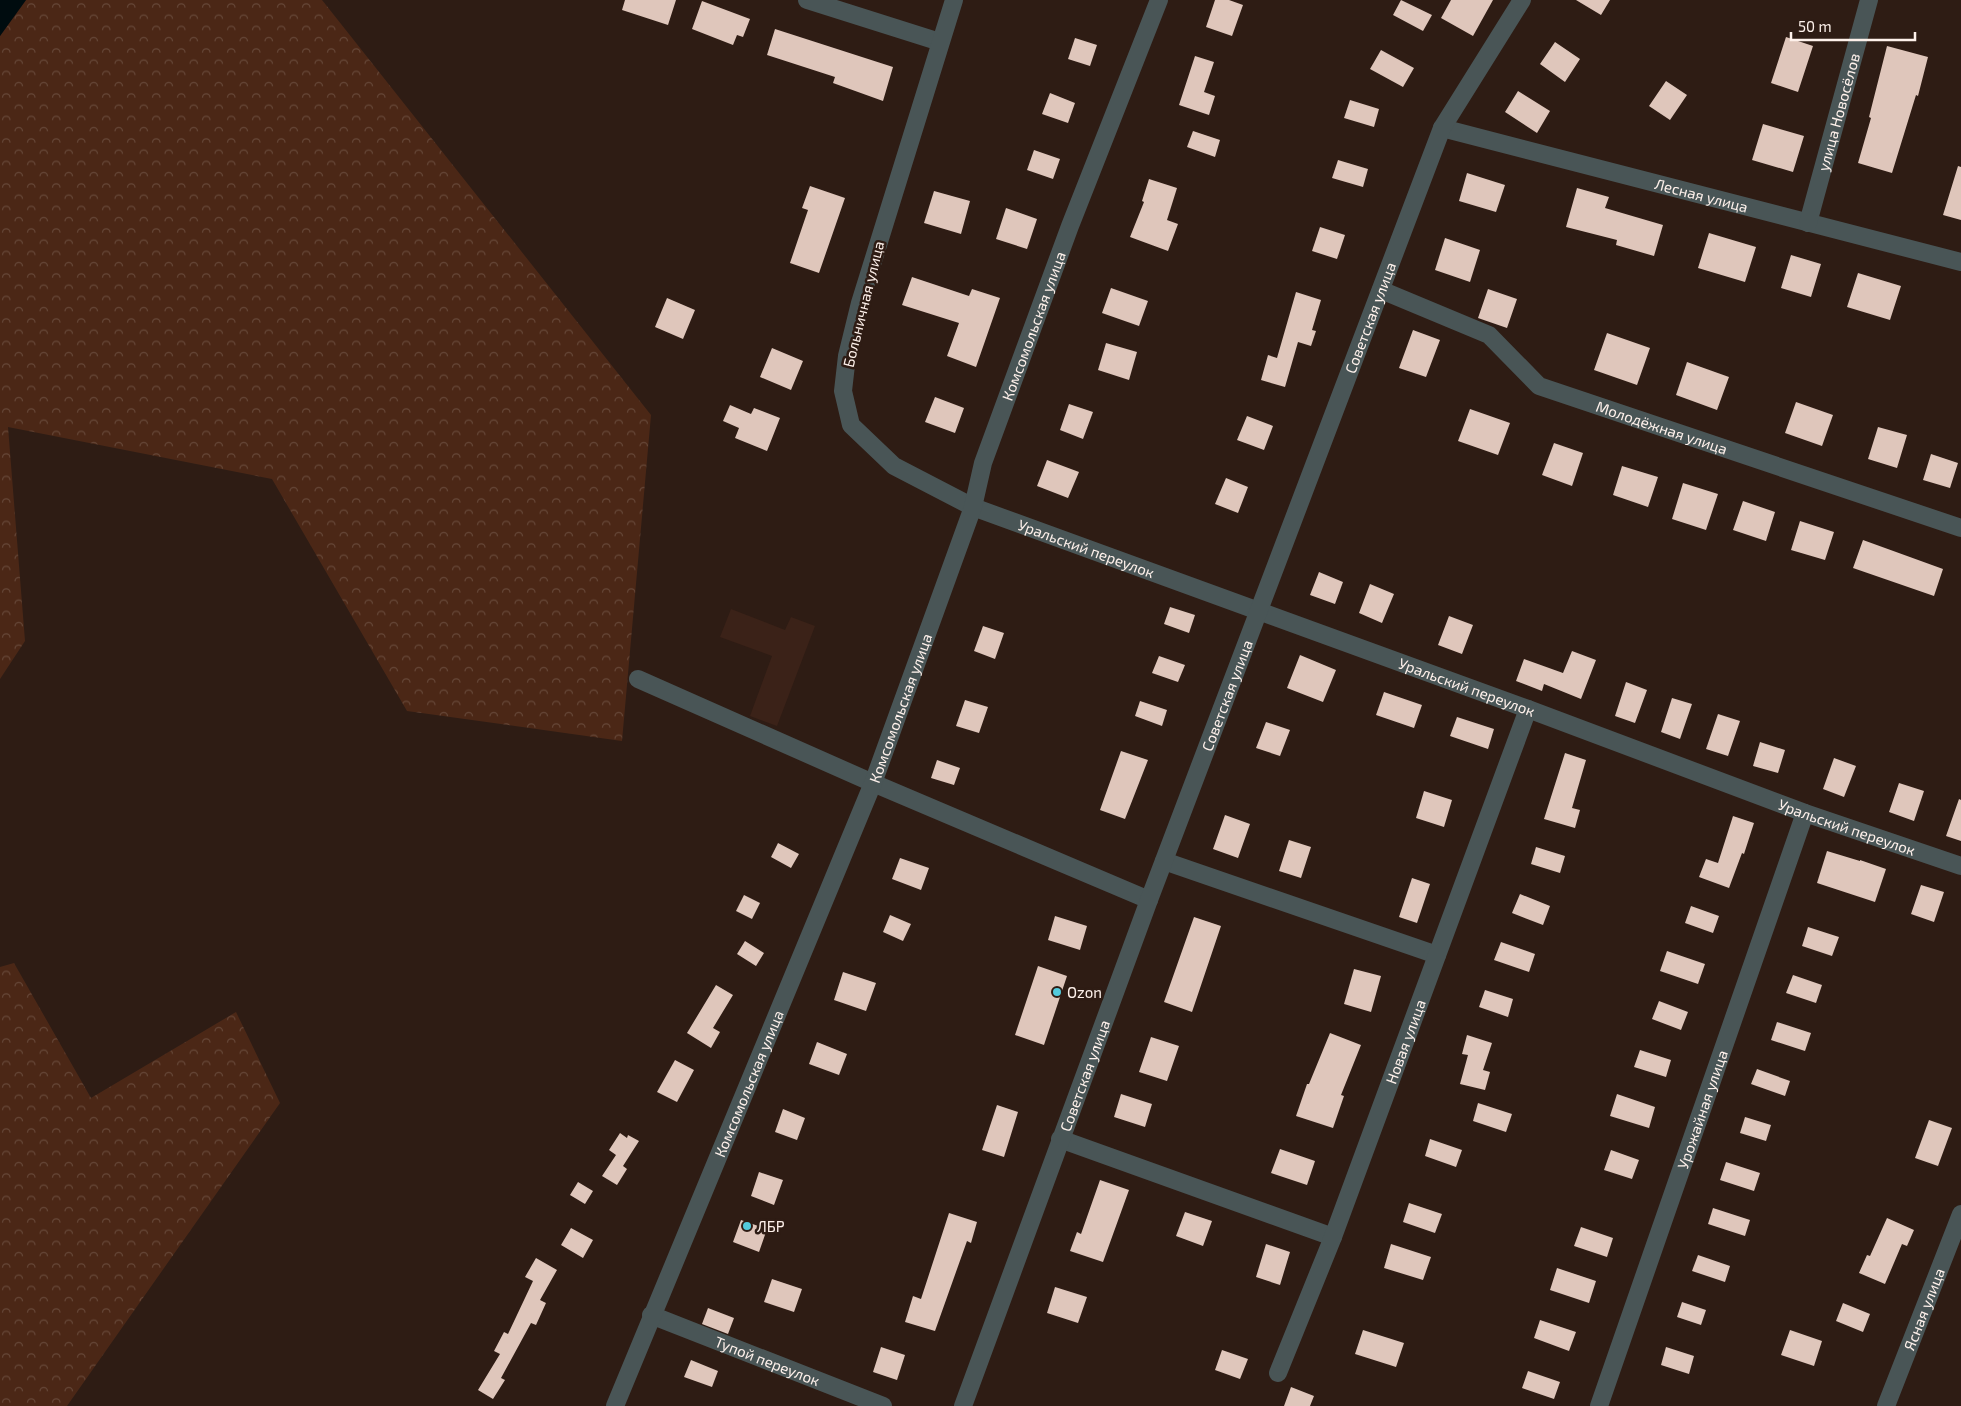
<svg xmlns="http://www.w3.org/2000/svg" width="1961" height="1406" font-family="'Exo 2',sans-serif">
<defs>
<pattern id="forest-crowns" width="20" height="18" patternUnits="userSpaceOnUse" patternTransform="scale(1.25)"><rect width="20" height="18" fill="#4b2716"/><path d="M2 6a3 3 0 1 1 6 0M12 15a3 3 0 1 1 6 0" fill="none" stroke="#664738"/></pattern>
</defs>
<rect width="100%" height="100%" fill="#2e1c14"/>
<!-- built -->
<path fill="#3b2218" d="M731,609L785,630L791,617L815,626L777,726L750,716L772,656L720,637Z"/>
<!-- forest -->
<path fill="url(#forest-crowns)" d="M26,0H322L651,415L622,741L407,711L272,479L8,427L25,641L0,679V36Z
M14,963L91,1098L236,1012L280,1103L67,1406H0V967Z"/>
<!-- water -->
<path fill="#000c0f" d="M0,0H26L0,36Z"/>
<!-- building -->
<path fill="#dfc6bb" d="M625,0H676L668,25L622,10Z
M1215,0H1229L1243,5L1232,36L1206,27Z
M1401,0L1432,15L1423,31L1393,15Z
M1451,0H1493L1473,36L1441,18Z
M1576,0H1610L1601,15Z
M702,1L750,19L743,37L737,35L733,45L692,29Z
M775,29L893,67L883,101L833,83L835,77L767,55Z
M1786,37L1813,46L1798,92L1771,83Z
M1075,38L1097,45L1090,66L1068,59Z
M1555,42L1580,59L1565,82L1540,64Z
M1887,46L1928,57L1918,96L1916,95L1892,173L1858,163L1871,118L1869,117Z
M1381,50L1414,68L1403,87L1370,69Z
M1195,56L1214,62L1204,92L1215,96L1209,115L1179,105Z
M1666,81L1687,95L1670,120L1649,106Z
M1518,91L1550,111L1537,133L1505,112Z
M1050,93L1075,103L1068,123L1042,114Z
M1350,100L1379,109L1374,127L1344,118Z
M1763,124L1804,136L1793,172L1752,160Z
M1193,131L1220,140L1215,157L1187,147Z
M1034,150L1060,159L1053,179L1027,170Z
M1338,160L1368,169L1363,187L1332,178Z
M1958,166L1961,167V220L1943,215Z
M1467,173L1505,185L1496,212L1459,201Z
M1149,179L1177,188L1167,220L1178,224L1168,251L1130,237L1144,202L1142,201Z
M810,186L845,198L819,273L790,263L808,210L802,208Z
M1577,188L1609,197L1605,208L1663,225L1654,256L1616,245L1617,240L1566,227Z
M934,191L970,201L961,234L924,223Z
M1006,208L1037,219L1027,249L996,239Z
M1320,227L1345,235L1337,259L1312,251Z
M1709,233L1756,247L1745,282L1698,268Z
M1445,238L1480,250L1470,282L1435,270Z
M1791,255L1821,264L1811,297L1781,288Z
M1858,273L1901,286L1890,320L1847,307Z
M912,277L969,296L972,289L1000,298L976,367L947,356L959,323L902,305Z
M1111,288L1148,301L1139,326L1102,313Z
M1488,289L1517,299L1507,328L1478,318Z
M1296,292L1321,300L1312,330L1316,331L1311,346L1298,342L1285,387L1261,380L1268,355L1277,358Z
M667,298L695,310L683,339L655,327Z
M1413,330L1440,340L1426,377L1399,368Z
M1607,333L1650,348L1637,385L1594,370Z
M1106,343L1137,352L1129,380L1098,370Z
M772,348L803,361L791,390L760,377Z
M1687,362L1729,377L1717,410L1676,395Z
M935,397L964,408L955,433L925,422Z
M1796,402L1833,415L1822,446L1785,433Z
M1069,404L1093,412L1083,439L1060,430Z
M730,405L751,414L754,408L780,418L767,451L735,438L739,428L723,421Z
M1470,409L1510,423L1498,455L1458,441Z
M1247,416L1273,426L1264,450L1237,440Z
M1878,427L1907,435L1897,468L1868,459Z
M1554,443L1583,453L1572,486L1542,475Z
M1931,454L1958,463L1950,488L1923,480Z
M1047,460L1079,472L1068,498L1037,486Z
M1622,466L1658,477L1648,507L1613,495Z
M1226,478L1248,487L1238,513L1215,504Z
M1683,483L1718,494L1706,530L1672,519Z
M1743,501L1775,512L1766,541L1733,530Z
M1800,521L1834,532L1825,560L1791,550Z
M1863,540L1943,569L1934,596L1853,568Z
M1319,572L1343,582L1335,604L1310,595Z
M1370,584L1394,594L1382,623L1359,613Z
M1170,607L1195,615L1189,633L1164,624Z
M1449,616L1473,625L1462,654L1438,645Z
M983,626L1004,633L995,659L974,651Z
M1572,651L1596,660L1581,699L1544,684L1542,691L1516,681L1524,659L1563,673Z
M1300,655L1336,670L1323,702L1287,688Z
M1159,656L1185,665L1178,682L1152,673Z
M1626,682L1647,690L1635,723L1615,716Z
M1384,692L1422,705L1414,728L1376,715Z
M1672,698L1692,704L1680,739L1661,732Z
M965,700L988,707L979,733L956,726Z
M1140,701L1167,710L1162,726L1135,716Z
M1718,714L1740,721L1728,756L1706,749Z
M1457,717L1494,729L1488,749L1450,736Z
M1266,722L1290,730L1280,756L1256,748Z
M1760,742L1785,750L1778,773L1753,766Z
M1121,751L1148,760L1125,819L1100,810Z
M1565,753L1586,760L1572,808L1580,810L1575,828L1544,819Z
M1834,758L1856,766L1844,797L1823,789Z
M937,760L960,768L954,785L931,778Z
M1899,783L1924,791L1914,821L1889,812Z
M1424,791L1452,800L1444,827L1416,818Z
M1959,799L1961,800V841L1946,836Z
M1225,815L1250,824L1238,858L1213,849Z
M1733,816L1754,823L1744,854L1742,853L1729,888L1699,877L1706,859L1718,863Z
M1289,840L1311,847L1301,878L1279,871Z
M778,843L799,854L791,868L771,857Z
M1536,847L1565,856L1560,873L1531,864Z
M1827,851L1860,861V860L1886,869L1875,902L1817,883Z
M900,858L929,868L921,890L892,879Z
M1412,878L1430,884L1417,923L1399,917Z
M1921,885L1944,892L1934,922L1911,914Z
M1520,894L1550,906L1543,925L1512,913Z
M744,895L760,903L752,919L736,911Z
M1691,906L1719,916L1713,933L1685,923Z
M890,915L911,924L903,941L883,932Z
M1055,916L1087,926L1080,950L1048,940Z
M1194,917L1221,926L1192,1012L1164,1002Z
M1808,927L1839,937L1832,956L1802,946Z
M745,941L764,953L756,966L737,954Z
M1501,942L1535,954L1529,972L1494,960Z
M1667,951L1705,964L1698,984L1660,971Z
M1038,966L1067,976L1044,1045L1015,1035Z
M1354,969L1381,976L1371,1012L1344,1004Z
M843,972L876,983L866,1011L834,1000Z
M1793,975L1822,985L1816,1003L1786,993Z
M716,985L733,995L713,1028L720,1032L711,1048L687,1033Z
M1485,990L1513,999L1508,1017L1479,1007Z
M1659,1001L1688,1012L1681,1030L1652,1019Z
M1777,1022L1811,1033L1805,1051L1771,1040Z
M1330,1033L1361,1045L1341,1095L1344,1096L1333,1128L1296,1116L1307,1084H1309Z
M1467,1035L1492,1043L1483,1070L1490,1072L1485,1090L1460,1084L1468,1055L1462,1054Z
M1151,1037L1179,1046L1167,1081L1139,1072Z
M817,1042L847,1054L839,1075L809,1064Z
M1640,1050L1671,1060L1666,1077L1634,1067Z
M675,1060L694,1070L677,1102L657,1092Z
M1757,1069L1790,1081L1785,1096L1751,1084Z
M1121,1094L1152,1104L1145,1127L1114,1117Z
M1617,1094L1655,1107L1649,1128L1610,1116Z
M1478,1103L1512,1114L1506,1132L1473,1121Z
M997,1105L1018,1112L1004,1157L982,1150Z
M783,1109L805,1118L797,1140L775,1132Z
M1745,1117L1771,1125L1766,1141L1740,1133Z
M1929,1120L1952,1128L1938,1166L1915,1158Z
M620,1133L627,1138L628,1135L639,1141L623,1166L627,1169L617,1185L602,1176L616,1155L609,1150Z
M1430,1139L1462,1150L1456,1167L1425,1156Z
M1280,1149L1315,1161L1307,1185L1271,1173Z
M1611,1150L1639,1160L1632,1179L1604,1170Z
M1726,1162L1760,1173L1754,1191L1720,1180Z
M759,1172L783,1180L774,1205L751,1196Z
M1100,1180L1129,1190L1103,1262L1070,1251L1077,1232L1081,1234Z
M578,1182L593,1191L585,1204L570,1195Z
M1409,1203L1442,1214L1435,1233L1403,1222Z
M1713,1208L1750,1220L1745,1236L1708,1224Z
M1185,1212L1212,1221L1203,1246L1176,1236Z
M949,1213L977,1222L971,1243L967,1241L935,1331L905,1322L913,1296L921,1299Z
M1887,1218L1914,1230L1907,1246L1902,1244L1885,1284L1859,1273L1867,1255L1870,1256Z
M741,1220L767,1229L759,1252L733,1242Z
M1581,1227L1613,1238L1607,1257L1574,1246Z
M571,1228L593,1240L583,1258L561,1245Z
M1266,1244L1290,1252L1280,1285L1256,1277Z
M1391,1244L1431,1257L1423,1280L1384,1268Z
M1698,1255L1730,1266L1725,1282L1692,1271Z
M536,1258L557,1270L540,1300L546,1303L536,1325L531,1323L501,1378L505,1380L493,1399L478,1390L500,1354L494,1351L504,1332L508,1334L533,1281L525,1277Z
M1557,1268L1596,1281L1589,1303L1550,1290Z
M772,1279L802,1289L794,1312L764,1302Z
M1055,1287L1087,1297L1078,1323L1047,1313Z
M1682,1302L1706,1310L1701,1325L1677,1317Z
M1843,1303L1870,1314L1863,1332L1836,1321Z
M708,1308L734,1318L728,1334L702,1324Z
M1540,1320L1576,1332L1569,1351L1534,1338Z
M1363,1330L1404,1343L1396,1367L1355,1354Z
M1790,1330L1822,1341L1814,1366L1781,1355Z
M881,1347L905,1355L897,1380L873,1372Z
M1666,1347L1694,1356L1689,1374L1661,1365Z
M1222,1350L1248,1359L1240,1379L1215,1370Z
M691,1360L718,1371L712,1387L684,1377Z
M1528,1371L1560,1382L1554,1399L1522,1388Z
M1291,1387L1314,1396L1310,1406H1284Z"/>
<g fill="none" stroke-linecap="round" stroke-linejoin="round">
<!-- minor -->
<g stroke="#495556" stroke-width="18">
<path d="M807,0L940,42"/>
<path id="s1" d="M954,0L860,303L847,356L843,391L851,425L894,466L973,507L1528,709L1805,813L1961,866"/>
<path id="s2" d="M1442,128L1961,262"/>
<path id="s3" d="M1808,223L1869,0"/>
<path id="s4" d="M1381,290L1489,335L1539,386L1961,528"/>
<path d="M638,679L873,783L1149,900"/>
<path d="M1164,861L1437,955"/>
<path d="M1060,1139L1333,1237"/>
<path id="s5" d="M651,1315L883,1406"/>
<path id="s6" d="M1278,1373L1333,1237L1528,709"/>
<path id="s7" d="M615,1406L873,783L973,507L983,463L1070,226L1159,0"/>
<path id="s8" d="M963,1406L1149,900L1442,128L1522,0"/>
<path id="s9" d="M1599,1406L1805,813"/>
<path id="s10" d="M1886,1406L1961,1214"/>
</g>
</g>
<!-- markers -->
<g fill="#53cadc" stroke="#2e1c14" stroke-width="2">
<circle cx="1057" cy="992" r="5"/>
<circle cx="747" cy="1226" r="5"/>
</g>
<g text-anchor="middle" dominant-baseline="central" stroke-width="5" stroke-linejoin="round" paint-order="stroke">
<!-- street labels -->
<g font-size="15" fill="#fef1eb" stroke="#2e1c14">
<text stroke="none"><textPath href="#s3" startOffset="115">улица Новосёлов</textPath></text>
<text stroke="none"><textPath href="#s2" startOffset="268">Лесная улица</textPath></text>
<text transform="translate(863 304) rotate(-76)">Больничная улица</text>
<text stroke="none"><textPath href="#s8" startOffset="1162">Советская улица</textPath></text>
<text stroke="none"><textPath href="#s7" startOffset="1159">Комсомольская улица</textPath></text>
<text stroke="none"><textPath href="#s4" startOffset="318">Молодёжная улица</textPath></text>
<text stroke="none"><textPath href="#s1" startOffset="711">Уральский переулок</textPath></text>
<text stroke="none"><textPath href="#s1" startOffset="1116">Уральский переулок</textPath></text>
<text stroke="none"><textPath href="#s8" startOffset="758">Советская улица</textPath></text>
<text stroke="none"><textPath href="#s7" startOffset="754">Комсомольская улица</textPath></text>
<text stroke="none"><textPath href="#s1" startOffset="1521">Уральский переулок</textPath></text>
<text stroke="none"><textPath href="#s6" startOffset="355">Новая улица</textPath></text>
<text stroke="none"><textPath href="#s8" startOffset="352">Советская улица</textPath></text>
<text stroke="none"><textPath href="#s7" startOffset="349">Комсомольская улица</textPath></text>
<text stroke="none"><textPath href="#s9" startOffset="314">Урожайная улица</textPath></text>
<text stroke="none"><textPath href="#s10" startOffset="104">Ясная улица</textPath></text>
<text stroke="none"><textPath href="#s5" startOffset="125">Тупой переулок</textPath></text>
</g>
<!-- poi labels -->
<g font-size="15" fill="#fef1eb" stroke="#2e1c14" text-anchor="start">
<text x="1067" y="992">Ozon</text>
<text x="757" y="1226">ЛБР</text>
</g>
</g>
<!-- scale -->
<path d="M1791 32v8h124v-8" fill="none" stroke="#fef1eb" stroke-width="2.5"/>
<text x="1798" y="32" font-size="15" fill="#fef1eb" stroke="#2e1c14" stroke-width="4" paint-order="stroke">50 m</text>
</svg>
